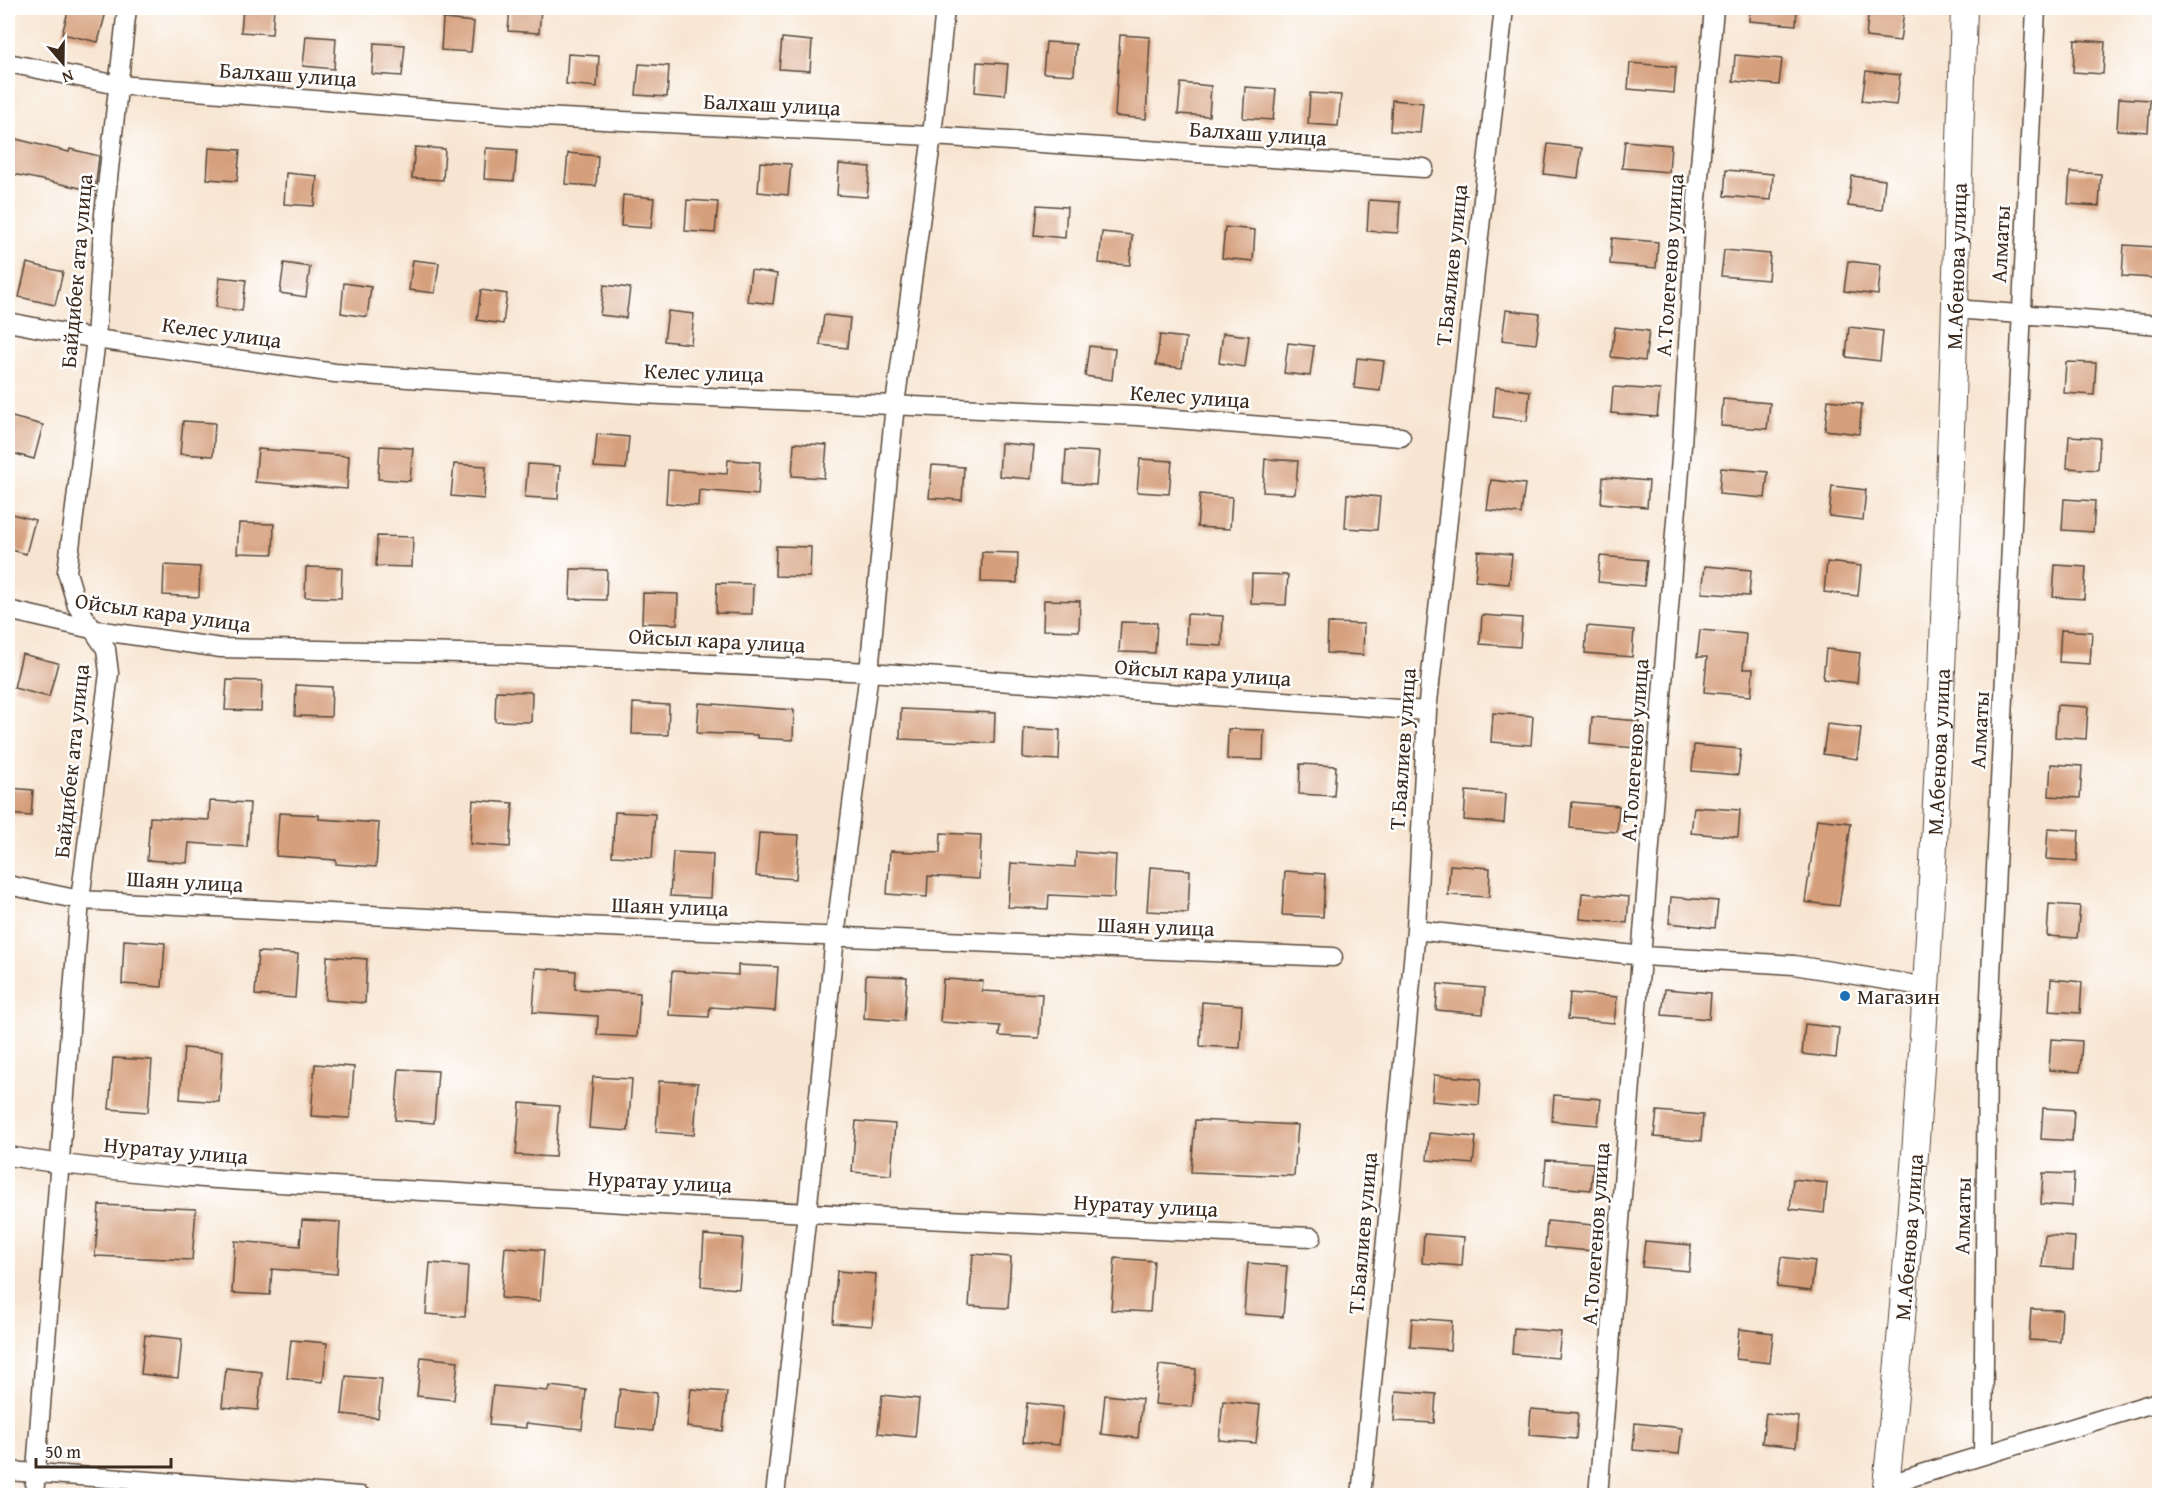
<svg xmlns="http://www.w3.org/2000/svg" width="2167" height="1503" font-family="'Gentium Book Plus',serif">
<rect width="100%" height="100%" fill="#fff"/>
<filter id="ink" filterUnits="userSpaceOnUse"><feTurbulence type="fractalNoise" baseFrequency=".0167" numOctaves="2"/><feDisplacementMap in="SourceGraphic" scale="12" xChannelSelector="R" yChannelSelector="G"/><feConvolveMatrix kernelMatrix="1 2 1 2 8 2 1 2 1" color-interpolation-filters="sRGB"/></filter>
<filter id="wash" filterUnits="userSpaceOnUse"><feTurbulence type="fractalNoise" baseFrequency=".008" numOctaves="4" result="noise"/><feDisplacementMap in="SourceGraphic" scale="24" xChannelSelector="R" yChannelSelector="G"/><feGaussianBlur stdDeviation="1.35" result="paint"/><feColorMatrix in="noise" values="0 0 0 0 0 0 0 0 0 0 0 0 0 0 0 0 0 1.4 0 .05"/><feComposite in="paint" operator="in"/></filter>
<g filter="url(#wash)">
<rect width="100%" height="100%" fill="#f7e5d1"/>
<g id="blocks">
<!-- building -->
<path fill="#d59f7c" d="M69,8H107L98,42L62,34Z
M243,8H274L272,34L241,32Z
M510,8H541L539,33L508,31Z
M1750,8H1797L1796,25L1749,21Z
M1869,8L1904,11L1900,41L1866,37Z
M443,19L474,22L471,52L441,50Z
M1120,35L1150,37L1146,119L1115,116Z
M306,36L336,38L334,69L303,66Z
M782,38L812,41L810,71L779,69Z
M2075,40L2105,42L2103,74L2073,72Z
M1046,42L1076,44L1074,75L1043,73Z
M374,43L405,45L402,76L372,74Z
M568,54L599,56L597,87L566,84Z
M1735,55L1782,59L1779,85L1733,81Z
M977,62L1008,64L1005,95L975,92Z
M1630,63L1676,67L1674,93L1628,89Z
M639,64L669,66L667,97L636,95Z
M1866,71L1900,75L1896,105L1862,101Z
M1181,83L1211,86L1209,116L1178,114Z
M1245,87L1276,89L1273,120L1243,118Z
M1310,93L1341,95L1338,126L1308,124Z
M2119,98L2150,100L2148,132L2117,130Z
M1392,100L1423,103L1420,133L1390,131Z
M8,137L69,152L70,149L99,156L95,191L8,173Z
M1625,141L1671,145L1669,172L1622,168Z
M1548,144L1582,148L1578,178L1544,174Z
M415,147L445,149L443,180L412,178Z
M209,148L240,150L237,181L207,179Z
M486,148L517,150L514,181L484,179Z
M568,153L598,156L596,186L565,184Z
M760,162L791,164L788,195L758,192Z
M839,164L870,167L867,197L837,195Z
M1726,170L1773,174L1771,200L1724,196Z
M2070,172L2101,174L2099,206L2068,204Z
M286,173L317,176L314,206L284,204Z
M1852,176L1885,180L1882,210L1848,206Z
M623,195L654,198L651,228L621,226Z
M687,200L718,202L715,233L685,231Z
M1369,200L1400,202L1398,233L1367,231Z
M1037,205L1067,207L1065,238L1034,235Z
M1225,227L1255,230L1253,261L1222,258Z
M1102,232L1132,235L1130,265L1099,263Z
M1612,238L1658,242L1656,268L1610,264Z
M2124,245L2155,247L2153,278L2122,276Z
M1724,250L1770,254L1768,280L1721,276Z
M413,260L439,263L435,293L409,290Z
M1848,261L1881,265L1878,295L1844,291Z
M27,263L63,272L55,305L19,297Z
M284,263L310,267L306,297L280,293Z
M751,270L777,274L773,304L747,301Z
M220,277L246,280L242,311L216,307Z
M344,283L371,287L367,317L341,313Z
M604,285L630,288L626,318L600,315Z
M481,290L507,294L503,324L477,320Z
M1506,310L1540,314L1536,344L1502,340Z
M668,311L694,314L691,344L664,341Z
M824,315L850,318L847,348L820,345Z
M1615,327L1649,331L1645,361L1611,357Z
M1849,327L1883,331L1880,361L1846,357Z
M1223,333L1249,336L1245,367L1219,363Z
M1160,335L1186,338L1182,368L1156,365Z
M1288,343L1314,346L1310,376L1284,373Z
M1089,346L1115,349L1112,380L1085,376Z
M1357,358L1384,361L1380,391L1354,388Z
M2066,362L2096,363L2094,395L2064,393Z
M1496,387L1530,391L1527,421L1493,417Z
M1613,387L1660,390L1657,417L1611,413Z
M1723,399L1770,403L1767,429L1721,426Z
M1828,400L1862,404L1859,434L1825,430Z
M8,416L43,425L34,459L8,452Z
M183,421L215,423L213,456L180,454Z
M597,434L629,437L626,469L594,467Z
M2069,436L2100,438L2098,470L2067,468Z
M794,443L827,445L824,478L792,476Z
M1001,443L1034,446L1031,479L999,476Z
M380,446L413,448L410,481L378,479Z
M258,449L349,456L347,489L255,482Z
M1066,450L1099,452L1096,485L1064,483Z
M1140,459L1172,461L1169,494L1137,492Z
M1265,459L1298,461L1295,494L1263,492Z
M728,460L760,462L758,495L699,490L698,506L666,503L668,470L727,474Z
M454,464L486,466L484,499L451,496Z
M528,464L560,466L558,499L525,497Z
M932,465L964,467L962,500L929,498Z
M1721,468L1768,472L1765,498L1719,494Z
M1603,477L1649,481L1647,507L1601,503Z
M1491,480L1525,484L1521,514L1487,510Z
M1832,486L1866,490L1863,520L1829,516Z
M1200,494L1232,497L1230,529L1197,527Z
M1347,494L1380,497L1377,530L1345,528Z
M2064,499L2095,501L2093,532L2062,530Z
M8,513L35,520L26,554L8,549Z
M239,523L274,524L273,554L237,553Z
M377,536L413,537L412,567L376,566Z
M776,546L811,547L810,577L775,576Z
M1478,551L1512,554L1509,584L1475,581Z
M982,552L1018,553L1017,583L981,582Z
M1600,556L1647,560L1644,586L1598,582Z
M1827,562L1861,566L1858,596L1824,592Z
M164,565L200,567L199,597L163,595Z
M2055,565L2086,567L2084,599L2053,597Z
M1705,566L1751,570L1749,596L1702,593Z
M306,567L342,568L341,598L305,597Z
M571,569L607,570L606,600L570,599Z
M1252,574L1288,575L1286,605L1251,604Z
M717,583L753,584L752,614L716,613Z
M643,593L678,594L677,624L642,623Z
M1044,600L1080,601L1079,631L1043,630Z
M1187,614L1223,616L1222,646L1186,644Z
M1482,615L1522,618L1520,647L1480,644Z
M1121,622L1157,623L1155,653L1119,652Z
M1328,623L1364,624L1363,655L1327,653Z
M1587,626L1634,630L1632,657L1585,653Z
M1700,630L1746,634L1743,669H1753L1751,696L1704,692L1707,657H1697Z
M2061,630L2092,632L2090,664L2059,662Z
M1826,649L1860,653L1857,683L1823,679Z
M22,654L58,663L49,697L14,688Z
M227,680L262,681L261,711L225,710Z
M296,685L332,687L331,717L295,716Z
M496,691L532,692L531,722L495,721Z
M633,703L669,705L668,735L632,734Z
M699,703L794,710L793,740L757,738V735L697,733Z
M2057,705L2088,707L2086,739L2055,737Z
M901,709L995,713L994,743L900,739Z
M1493,713L1533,716L1531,745L1491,742Z
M1592,717L1639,721L1636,748L1590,744Z
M1827,724L1861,728L1857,759L1823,754Z
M1024,728L1060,730L1059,760L1023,758Z
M1228,729L1264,730L1263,760L1227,759Z
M1694,745L1741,749L1738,775L1692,771Z
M1300,764L1336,766L1334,796L1299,794Z
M2051,764L2082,766L2080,798L2049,796Z
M9,788L33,790L31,816L8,814Z
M1466,791L1506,794L1504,823L1464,820Z
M473,800L513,803L510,847L470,844Z
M210,801L250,803L247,847L189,843L187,863L147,860L150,817L209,820Z
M1572,802L1619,806L1617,832L1570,828Z
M1694,807L1740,810L1738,837L1691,833Z
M615,812L655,814L652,858L612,856Z
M279,813L319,815V819L379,823L376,867L336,864V860L276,856Z
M1817,819L1851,823L1839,906L1805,902Z
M2048,828L2079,830L2077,861L2046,859Z
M759,833L799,835L796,879L756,876Z
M941,833L981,835L979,879L928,876L927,897L887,894L890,851L940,853Z
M673,852L713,854L711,898L670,896Z
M1076,852L1116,855L1114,898L1049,895L1048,909L1008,907L1011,863L1075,867Z
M1450,865L1490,868L1489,897L1448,895Z
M1150,867L1190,870L1188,913L1147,911Z
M1285,871L1325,874L1323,917L1282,915Z
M1582,893L1629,897L1627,923L1580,919Z
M1671,897L1718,901L1715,928L1669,923Z
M2049,904L2080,906L2077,938L2047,936Z
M124,940L165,943L162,987L122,984Z
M258,952L298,954L295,998L255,995Z
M327,956L367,959L365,1003L325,1000Z
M738,965L778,967L775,1011L710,1007L709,1017L669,1015L672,971L738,975Z
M536,968L576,971L575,989L640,993L637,1037L597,1035L598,1016L533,1012Z
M866,975L907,977L904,1021L864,1018Z
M943,979L983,981L982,991L1042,994L1039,1038L999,1036L1000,1026L940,1022Z
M2051,979L2082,982L2080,1013L2049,1011Z
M1438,984L1485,988L1483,1014L1436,1010Z
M1665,989L1711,993L1709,1019L1662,1015Z
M1570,993L1617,997L1614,1023L1568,1019Z
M1202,1002L1242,1005L1240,1048L1200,1046Z
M1805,1024L1839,1028L1836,1058L1802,1054Z
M2051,1039L2082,1041L2080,1072L2049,1070Z
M184,1048L223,1051L219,1102L180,1099Z
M113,1058L152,1060L148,1112L109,1109Z
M315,1064L354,1067L350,1118L311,1116Z
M399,1069L438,1071L434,1123L395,1120Z
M1434,1075L1481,1079L1479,1105L1432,1101Z
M593,1077L632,1079L628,1131L589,1128Z
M659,1081L698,1083L694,1135L656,1132Z
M1554,1095L1601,1099L1598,1125L1552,1121Z
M520,1103L559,1106L555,1157L516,1155Z
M2043,1108L2074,1110L2072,1141L2041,1139Z
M1657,1111L1703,1115L1701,1141L1654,1137Z
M1195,1120L1298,1125L1294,1176L1191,1172Z
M856,1121L895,1124L891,1175L852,1172Z
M1429,1133L1476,1137L1473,1164L1427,1160Z
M1546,1160L1593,1163L1591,1190L1544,1186Z
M2043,1173L2074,1174L2072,1206L2041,1204Z
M1793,1179L1827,1183L1824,1213L1790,1209Z
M99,1205L196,1209L192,1260L95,1256Z
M302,1220L340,1222L337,1274L272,1269L270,1295L232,1293L235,1241L300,1246Z
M1547,1221L1593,1225L1591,1251L1545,1247Z
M1424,1234L1464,1237L1462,1266L1422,1263Z
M704,1235L743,1238L739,1289L701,1286Z
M2045,1235L2075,1237L2073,1269L2042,1267Z
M1645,1241L1691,1245L1689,1271L1642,1267Z
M505,1247L544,1250L540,1301L501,1298Z
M973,1254L1011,1257L1008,1308L969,1306Z
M1781,1257L1815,1261L1811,1291L1777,1287Z
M1115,1258L1154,1261L1150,1312L1111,1310Z
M430,1263L468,1266L465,1317L426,1314Z
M1248,1263L1287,1266L1283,1317L1244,1314Z
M837,1271L876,1274L872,1326L833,1323Z
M2031,1309L2062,1310L2060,1342L2029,1340Z
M1412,1318L1452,1321L1450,1350L1410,1347Z
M1514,1328L1561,1332L1558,1358L1512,1354Z
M1739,1329L1773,1333L1770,1363L1736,1359Z
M145,1335L182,1339L178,1378L141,1374Z
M291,1340L327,1343L323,1382L287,1378Z
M421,1357L458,1361L454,1400L417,1396Z
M1159,1365L1196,1369L1192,1407L1155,1404Z
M226,1368L262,1372L258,1410L222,1407Z
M346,1376L382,1379L378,1418L342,1414Z
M493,1386L548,1391L549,1386L586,1390L582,1429L526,1423V1428L489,1425Z
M620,1389L657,1393L653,1431L616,1427Z
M691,1389L727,1392L723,1431L687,1427Z
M1396,1391L1436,1394L1434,1423L1394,1421Z
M882,1395L919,1399L915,1437L878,1433Z
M1105,1395L1142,1399L1138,1438L1101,1434Z
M1223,1401L1260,1405L1256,1443L1219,1440Z
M1027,1403L1063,1407L1059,1445L1023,1442Z
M1531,1409L1578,1413L1576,1439L1529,1435Z
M1766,1413L1799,1417L1796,1447L1762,1443Z
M1635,1423L1682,1428L1679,1454L1633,1450Z"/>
</g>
</g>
<g filter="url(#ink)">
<use href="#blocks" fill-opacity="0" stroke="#574639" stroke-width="1.5"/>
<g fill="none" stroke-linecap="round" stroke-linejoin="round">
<!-- street casing -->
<g stroke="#574639" stroke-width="21">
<path id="street" d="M8,63L118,85L522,116L932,136L1424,168
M1955,309L2160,325
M8,322L96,339L335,373L640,394L1138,416L1401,437
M8,610L96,630L221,648L508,654L869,672L1427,711
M8,885L80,900L582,926L1333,957
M1416,930L1643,956L1794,965L1928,987
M8,1156C156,1180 309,1184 459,1193C743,1211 1028,1224 1312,1237
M1983,1455L1987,1062L2036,8
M8,1471L361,1496
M1886,1485L2160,1401
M34,1496L80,900L109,673L106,649L77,606L67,572L96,339L104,214L127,8
M775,1496L807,1213L835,937L869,672L895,404L932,136L945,8
M1361,1496L1416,930L1427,711L1504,8
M1598,1496L1682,445L1696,210L1714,8"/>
</g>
<!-- secondary casing -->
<g stroke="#574639" stroke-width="28">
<g id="secondary">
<path id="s1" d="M1885,1496C1937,1001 1949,504 1964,8"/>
</g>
</g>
<!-- street -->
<use href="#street" stroke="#fff" stroke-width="18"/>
<!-- secondary -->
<use href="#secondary" stroke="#fff" stroke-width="26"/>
</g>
</g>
<!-- markers -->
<circle fill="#1f6fb2" stroke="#fff" stroke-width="2" cx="1845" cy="996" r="6"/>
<g text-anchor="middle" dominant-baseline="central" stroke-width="5" stroke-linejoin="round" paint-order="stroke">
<!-- street labels -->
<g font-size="22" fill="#3b2a1e" stroke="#fff">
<text transform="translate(288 74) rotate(4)">Балхаш улица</text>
<text transform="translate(772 104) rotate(3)">Балхаш улица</text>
<text transform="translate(1258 133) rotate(4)">Балхаш улица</text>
<text transform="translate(2000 244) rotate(-87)">Алматы</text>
<text transform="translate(1451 265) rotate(-84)">Т.Баялиев улица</text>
<text transform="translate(1669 265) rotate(-86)">А.Толегенов улица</text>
<text stroke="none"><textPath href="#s1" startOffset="1232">М.Абенова улица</textPath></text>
<text transform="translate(76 271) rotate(-85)">Байдибек ата улица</text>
<text transform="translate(222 332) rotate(8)">Келес улица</text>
<text transform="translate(704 372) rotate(2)">Келес улица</text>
<text transform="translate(1190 396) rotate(4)">Келес улица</text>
<text transform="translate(163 612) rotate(8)">Ойсыл кара улица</text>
<text transform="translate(717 640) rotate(3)">Ойсыл кара улица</text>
<text transform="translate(1203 672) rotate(4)">Ойсыл кара улица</text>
<text transform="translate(1979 730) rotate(-87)">Алматы</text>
<text transform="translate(1402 749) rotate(-86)">Т.Баялиев улица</text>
<text transform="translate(1634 750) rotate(-86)">А.Толегенов улица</text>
<text stroke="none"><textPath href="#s1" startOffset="746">М.Абенова улица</textPath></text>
<text transform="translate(71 761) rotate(-84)">Байдибек ата улица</text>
<text transform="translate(185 881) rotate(3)">Шаян улица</text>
<text transform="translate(670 906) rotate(2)">Шаян улица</text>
<text transform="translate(1156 926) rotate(2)">Шаян улица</text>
<text transform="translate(176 1150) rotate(5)">Нуратау улица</text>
<text transform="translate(660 1181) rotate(3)">Нуратау улица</text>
<text transform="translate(1146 1205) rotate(3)">Нуратау улица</text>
<text transform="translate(1962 1216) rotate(-89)">Алматы</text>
<text transform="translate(1362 1233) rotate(-85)">Т.Баялиев улица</text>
<text transform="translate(1595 1234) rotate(-86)">А.Толегенов улица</text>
<text stroke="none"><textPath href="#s1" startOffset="260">М.Абенова улица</textPath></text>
</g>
<!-- poi labels -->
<g font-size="22" fill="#3b2a1e" stroke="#fff" text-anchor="start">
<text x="1857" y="996">Магазин</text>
</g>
</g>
<!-- margin -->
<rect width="2167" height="1503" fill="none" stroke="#fff" stroke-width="30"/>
<!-- north arrow -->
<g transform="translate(63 63) rotate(160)" stroke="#ffffff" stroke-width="4.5" paint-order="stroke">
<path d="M0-4.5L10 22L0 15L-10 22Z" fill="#3b2a1e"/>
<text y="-9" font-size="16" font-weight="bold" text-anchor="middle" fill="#3b2a1e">N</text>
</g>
<!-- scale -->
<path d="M36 1458v9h135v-9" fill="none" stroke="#3b2a1e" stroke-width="3"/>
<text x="45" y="1458" font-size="18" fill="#3b2a1e" stroke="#ffffff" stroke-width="4.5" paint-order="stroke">50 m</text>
</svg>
